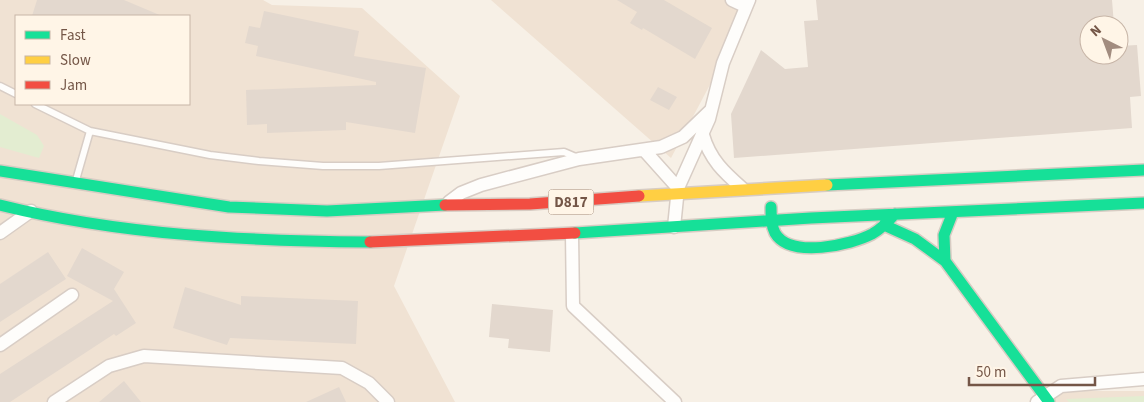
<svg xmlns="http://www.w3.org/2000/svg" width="1144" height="402" font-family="'Source Sans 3',sans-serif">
<rect width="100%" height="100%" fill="#f7f0e6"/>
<!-- residential -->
<path fill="#f0e2d3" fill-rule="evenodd" d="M0,0H263L272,5L362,8L460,96L394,286L455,402H0ZM16,16H189V104H16Z
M491,0H755L671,158Z
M1045,391H1144V402H1055Z"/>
<!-- green -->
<path fill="#e3edd1" d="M0,114L37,135L44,146L39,158L0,147Z
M1144,396V402H1069L1066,399Z"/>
<!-- building -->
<path fill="#e3d8ce" d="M37,0H124L162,16H32Z
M617,0H664L712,28L695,59L643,28L642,30L630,23L637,12Z
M816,0H1112L1114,25H1089V55H1119V46L1137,45L1141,96L1130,97L1132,128L734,158L731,114L761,50L785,69L808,67L804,21L818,20Z
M264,11L359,31L354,56L426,68L415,133L346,122V130L267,133V124L247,125L246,90L376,85V82L256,56L258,46L245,43L249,26L260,28Z
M658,87L677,97L669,110L650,100Z
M82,248L124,272L114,289L136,323L116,336L114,334L10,402H0V374L113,301L67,276Z
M48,252L66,279L0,322V284Z
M185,287L241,305V296L358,301L356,344L230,338L227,345L173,328Z
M492,304L553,310L550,352L508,348L509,339L489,337Z
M124,381L141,402H99Z
M339,387L346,402H306Z"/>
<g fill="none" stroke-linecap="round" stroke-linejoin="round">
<!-- lane casing -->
<g stroke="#d8cdc5" stroke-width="9">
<path id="lane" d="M0,86L16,94
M35,104L90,131L210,155L259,161L323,166H379L564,152L578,158
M76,180L90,131"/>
</g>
<!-- street casing -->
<g stroke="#d8cdc5" stroke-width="15">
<path id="street" d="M732,0L745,6
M703,135C710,160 725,173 743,189
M644,150L678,188
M449,202L461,193L481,185L579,159L661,147L683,137L710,111
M674,227L678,188L709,119L723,63L749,0
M0,233L31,211
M572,234L573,306L675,402
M0,345L72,295
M54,402L109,366L144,356L342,368L369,383L388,402
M1037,402L1061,386L1144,379"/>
</g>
<!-- fast casing -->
<g stroke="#d7ccc3" stroke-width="14">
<path id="fast" d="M0,171L229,207L327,211L445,205
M827,185L1144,170
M0,205C120,235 247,241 370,242
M771,207C771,216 771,225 775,233C790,259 851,245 872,234C881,229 888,222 895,214
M884,225L915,239L945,261L1049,402
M575,233L811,218L1144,203
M945,261L944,235L953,212"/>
</g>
<!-- slow casing -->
<g stroke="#d7ccc3" stroke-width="14">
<path id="slow" d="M639,196L827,185"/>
</g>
<!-- jam casing -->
<g stroke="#d7ccc3" stroke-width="14">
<path id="jam" d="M445,205L530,204L639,196
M370,242L575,233"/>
</g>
<!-- lane -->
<use href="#lane" stroke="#fefdfb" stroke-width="6"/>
<!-- street -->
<use href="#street" stroke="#fefdfb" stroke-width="12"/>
<!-- fast -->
<use href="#fast" stroke="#16e098" stroke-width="11"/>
<!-- slow -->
<use href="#slow" stroke="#ffcf43" stroke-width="11"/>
<!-- jam -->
<use href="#jam" stroke="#f24e42" stroke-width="11"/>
</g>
<g text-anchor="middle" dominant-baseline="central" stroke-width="4.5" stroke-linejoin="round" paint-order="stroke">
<!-- shield labels -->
<rect fill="#fff5e7" stroke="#9e8677" stroke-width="1" x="548.5" y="189.5" width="45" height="25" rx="4"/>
<g font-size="15" font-weight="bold" fill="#745647">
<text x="571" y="202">D817</text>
</g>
</g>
<!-- legend -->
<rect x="15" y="15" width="175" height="90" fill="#fff5e7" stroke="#c7b5a7"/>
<rect x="25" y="31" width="25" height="8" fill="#16e098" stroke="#c7b5a7"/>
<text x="60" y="40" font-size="15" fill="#745647">Fast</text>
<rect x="25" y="56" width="25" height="8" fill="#ffcf43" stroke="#c7b5a7"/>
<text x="60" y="65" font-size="15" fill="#745647">Slow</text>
<rect x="25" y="81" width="25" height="8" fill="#f24e42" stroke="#c7b5a7"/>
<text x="60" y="90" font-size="15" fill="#745647">Jam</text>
<!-- north arrow -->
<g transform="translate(1104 40) rotate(318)"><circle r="24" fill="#fff5e7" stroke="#c7b5a7"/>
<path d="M0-4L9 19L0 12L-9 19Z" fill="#a28c7f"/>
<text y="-8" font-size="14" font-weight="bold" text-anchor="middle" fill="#745647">N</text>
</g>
<!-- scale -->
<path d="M969 377v8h126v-8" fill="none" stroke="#745647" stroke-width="2.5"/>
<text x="976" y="377" font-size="15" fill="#745647" stroke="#fff5e7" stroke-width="4" paint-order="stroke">50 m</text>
</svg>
